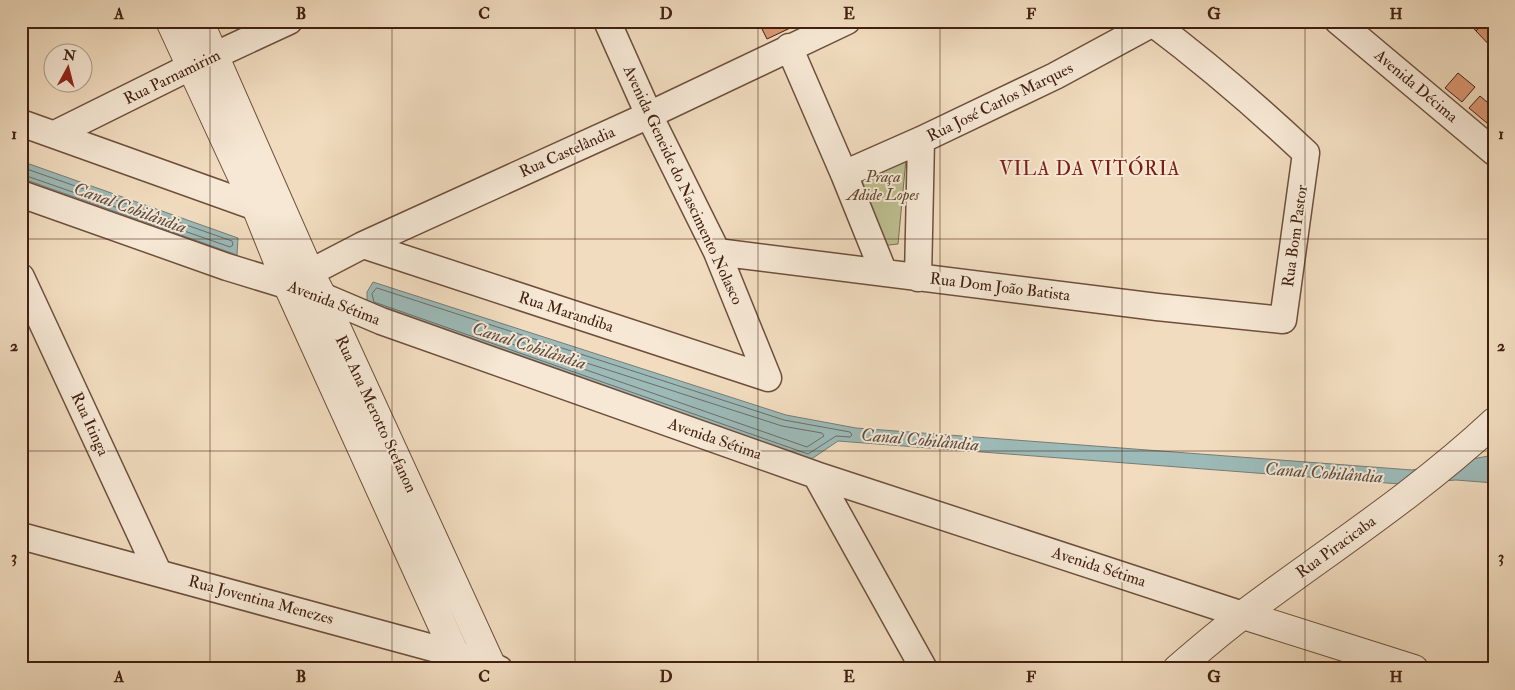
<svg xmlns="http://www.w3.org/2000/svg" width="1515" height="690" font-family="'IM FELL Double Pica',serif">
<rect width="100%" height="100%" fill="#f1dcbf"/>
<filter id="stains"><feTurbulence type="fractalNoise" baseFrequency=".004" numOctaves="4"/><feColorMatrix values="0 0 0 0 .2 0 0 0 0 .09 0 0 0 0 .02 0 0 0 .5 -.17"/></filter>
<radialGradient id="worn" r=".72"><stop offset=".6" stop-color="#630" stop-opacity="0"/><stop offset="1" stop-color="#630" stop-opacity=".3"/></radialGradient>
<!-- green -->
<path fill="#bdbf90" stroke="#807050" d="M906,159L898,244L880,246L855,172Z"/>
<!-- water -->
<path fill="#9cbab8" stroke="#787c75" d="M21,161L238,238L237,255L21,178Z
M373,282L786,415L856,428L1412,470L1494,455V483L1456,480L1400,484L838,441L810,460L367,305V292Z"/>
<g fill="none" stroke-linecap="round" stroke-linejoin="round">
<!-- shore -->
<path stroke="#6f6d64" stroke-width="1" d="M21,167L232,241L233,245L230,247L21,174
M377,288L784,420L850,432L852,435L850,437L836,436L808,454L374,302L372,294Z
M509,338L782,426L822,433L824,436L807,447L509,343L508,341Z"/>
</g>
<!-- building -->
<path fill="#da9773" stroke="#422010" d="M758,21H805L767,39Z
M1456,21H1469L1463,28Z
M1469,21H1486L1476,31L1468,22Z
M1486,21H1494V50L1476,31Z
M1458,73L1475,87L1462,102L1445,88Z
M1480,96L1494,108V129L1469,108Z"/>
<g fill="none" stroke-linecap="round" stroke-linejoin="round">
<!-- minor casing -->
<g stroke="#6e4f3c" stroke-width="29">
<path id="minor" d="M607,21L649,115L717,252L768,378
M1338,21L1494,152
M789,47L844,174L884,273
M21,123L256,207
M55,134L190,67L289,21
M844,174L921,140L1055,76L1153,23
M21,194L227,267L322,296L381,321L816,475L1243,615
M363,245L768,378
M717,252L1157,307L1283,320L1306,153C1255,105 1206,63 1150,21
M21,277L158,572
M918,278L921,140
M290,283L363,245L649,115L847,21
M816,475L924,669
M21,536L455,654L499,669"/>
</g>
<!-- tertiary casing -->
<g stroke="#6e4f3c" stroke-width="30">
<path id="tertiary" d="M170,21L256,207L287,284L462,669
M199,21L310,273L322,296L493,669
M1243,615L1414,669
M1177,669C1199,650 1221,631 1244,614C1328,551 1417,494 1494,422"/>
</g>
<!-- minor -->
<use href="#minor" stroke="#f6e8d5" stroke-width="26"/>
<!-- tertiary -->
<use href="#tertiary" stroke="#f6e8d5" stroke-width="28"/>
</g>
<!-- grid -->
<path fill="none" stroke="#422010" stroke-width="1" stroke-opacity="0.55" d="M210,21V669M392,21V669M575,21V669M758,21V669M940,21V669M1122,21V669M1305,21V669M21,239H1494M21,451H1494"/>
<g text-anchor="middle" dominant-baseline="central" stroke-width="4" stroke-linejoin="round" paint-order="stroke">
<!-- street labels -->
<g font-size="16" fill="#422010" stroke="#f6e8d5">
<text transform="translate(172 77) rotate(-26)">Rua Parnamirim</text>
<text transform="translate(1416 86) rotate(40)">Avenida Décima</text>
<text transform="translate(1000 102) rotate(-26)">Rua José Carlos Marques</text>
<text transform="translate(567 152) rotate(-24)">Rua Castelândia</text>
<text transform="translate(683 185) rotate(65)">Avenida Geneide do Nascimento Nolasco</text>
<text transform="translate(1295 236) rotate(-82)">Rua Bom Pastor</text>
<text transform="translate(1000 287) rotate(7)">Rua Dom João Batista</text>
<text transform="translate(334 303) rotate(21)">Avenida Sétima</text>
<text transform="translate(566 312) rotate(18)">Rua Marandiba</text>
<text transform="translate(376 414) rotate(65)">Rua Ana Merotto Stefanon</text>
<text transform="translate(90 424) rotate(65)">Rua Itinga</text>
<text transform="translate(715 439) rotate(19)">Avenida Sétima</text>
<text transform="translate(1336 547) rotate(-36)">Rua Piracicaba</text>
<text transform="translate(1099 567) rotate(18)">Avenida Sétima</text>
<text transform="translate(261 600) rotate(15)">Rua Joventina Menezes</text>
</g>
<!-- park labels -->
<g font-size="16" font-style="italic" fill="#614830" stroke="#f6e8d5">
<text x="883" y="177">Praça<tspan x="883" dy="18">Adide Lopes</tspan></text>
</g>
<!-- water labels -->
<g font-size="18" font-style="italic" fill="#5d4e42" stroke="#f6e8d5">
<text transform="translate(130 208) rotate(20)">Canal Cobilândia</text>
<text transform="translate(529 346) rotate(18)">Canal Cobilândia</text>
<text transform="translate(920 440) rotate(5)">Canal Cobilândia</text>
<text transform="translate(1324 473) rotate(4)">Canal Cobilândia</text>
</g>
<!-- quarter labels -->
<g font-size="19" letter-spacing="1" fill="#7a1f14" stroke="#f6e8d5">
<text x="1090" y="169">VILA DA VITÓRIA</text>
</g>
</g>
<!-- margin -->
<rect width="1515" height="690" fill="none" stroke="#f1dcbf" stroke-width="55"/>
<!-- north arrow -->
<g transform="translate(68 68) rotate(7)"><circle r="24" fill="#f6e8d5" stroke="#ae9886"/>
<path d="M0-4L9 19L0 12L-9 19Z" fill="#8f2418"/>
<text y="-8" font-size="14" font-weight="bold" text-anchor="middle" fill="#422010">N</text>
</g>
<rect x="28" y="28" width="1460" height="634" fill="none" stroke="#422010" stroke-width="2"/>
<g font-size="16" text-anchor="middle" font-weight="bold" fill="#422010">
<text x="119" y="19">A</text>
<text x="301" y="19">B</text>
<text x="484" y="19">C</text>
<text x="666" y="19">D</text>
<text x="849" y="19">E</text>
<text x="1031" y="19">F</text>
<text x="1214" y="19">G</text>
<text x="1396" y="19">H</text>
<text x="14" y="139">1</text>
<text x="1501" y="139">1</text>
<text x="14" y="351">2</text>
<text x="1501" y="351">2</text>
<text x="14" y="562">3</text>
<text x="1501" y="562">3</text>
<text x="119" y="682">A</text>
<text x="301" y="682">B</text>
<text x="484" y="682">C</text>
<text x="666" y="682">D</text>
<text x="849" y="682">E</text>
<text x="1031" y="682">F</text>
<text x="1214" y="682">G</text>
<text x="1396" y="682">H</text>
</g>
<rect width="100%" height="100%" filter="url(#stains)"/>
<rect width="100%" height="100%" fill="url(#worn)"/>
</svg>
